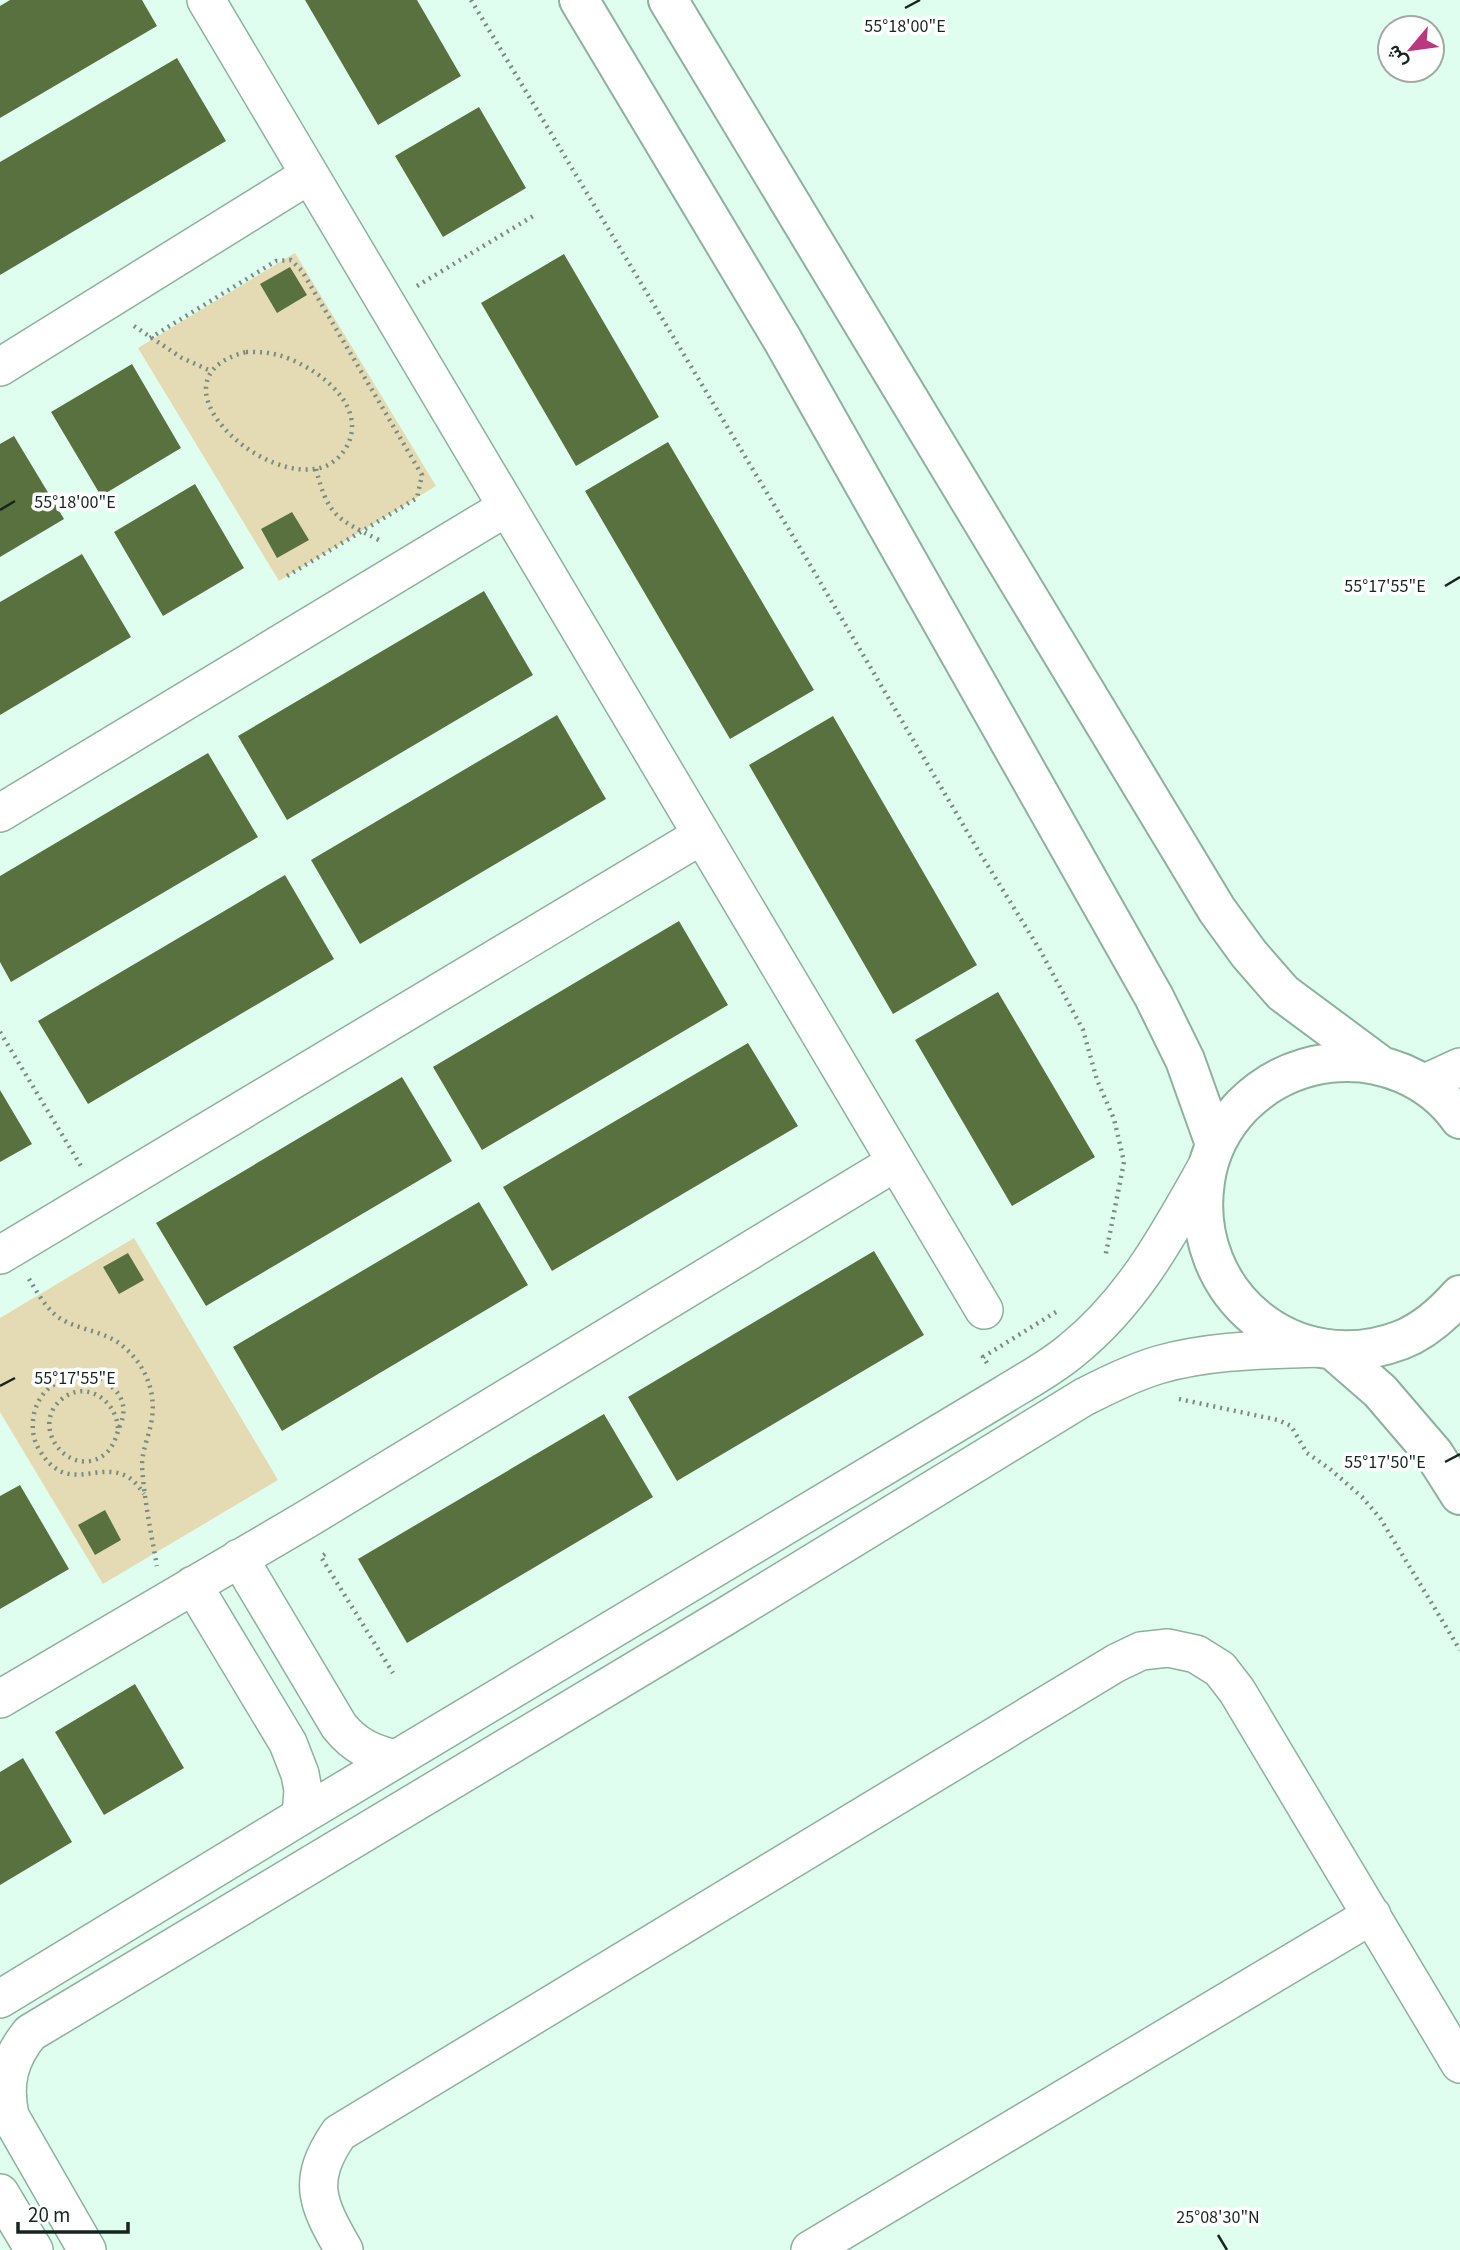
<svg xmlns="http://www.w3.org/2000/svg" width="1460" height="2250" font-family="'Source Sans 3',Vazirmatn,sans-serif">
<rect width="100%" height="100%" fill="#e0feef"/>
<!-- green -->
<path fill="#e4dab4" d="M295,253L436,486L279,581L138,348Z
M134,1238L278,1480L103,1584L0,1412V1318Z"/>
<!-- building -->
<path fill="#59713f" d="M10,0H142L157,26L0,118V6Z
M305,0H417L461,76L378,125Z
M177,58L226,141L0,275V162Z
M479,107L526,188L443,237L395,156Z
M564,254L659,417L576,466L481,303Z
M290,267L307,295L277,313L260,284Z
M132,364L181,448L101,496L51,412Z
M14,436L64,519L0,557V444Z
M668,442L814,690L730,739L585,491Z
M195,484L244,568L163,616L114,532Z
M292,512L309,540L277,558L261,529Z
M82,554L131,637L0,715V602Z
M484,591L533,675L287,820L238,736Z
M557,715L606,799L360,944L311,860Z
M833,716L977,965L893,1014L749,765Z
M208,753L258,837L11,982L0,962V876Z
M285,875L334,959L88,1104L38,1021Z
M679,921L728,1005L482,1150L433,1067Z
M998,992L1095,1157L1012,1206L915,1040Z
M748,1043L798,1126L552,1271L503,1187Z
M402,1077L452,1161L206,1306L156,1223Z
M0,1090L32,1144L0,1162Z
M479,1202L528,1285L282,1431L233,1347Z
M874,1251L924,1335L677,1481L628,1397Z
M128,1253L144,1280L119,1294L103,1267Z
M604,1414L653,1497L407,1643L358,1559Z
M20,1485L69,1569L0,1609V1496Z
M105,1510L121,1540L95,1555L78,1525Z
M135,1684L184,1768L104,1815L55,1732Z
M23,1758L72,1842L0,1885V1772Z"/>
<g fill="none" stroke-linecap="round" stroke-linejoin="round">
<!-- minor casing -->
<g stroke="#8db09f" stroke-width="40">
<path id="minor" d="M206,0L984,1310
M0,367L309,175
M0,813L507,507
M1423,1084L1460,1067
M0,1255L702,835
M239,1558L339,1726C355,1746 371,1753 395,1759
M193,1585L288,1743L300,1774L303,1790L301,1816
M0,1699L307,1519L896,1162
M0,1999L301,1816L1005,1394C1028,1380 1052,1367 1072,1350C1134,1300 1169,1233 1207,1166
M0,2193L34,2250
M87,2250L10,2116C3,2083 9,2059 30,2033L726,1616L1084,1397C1108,1385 1132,1373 1158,1365C1210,1350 1265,1350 1319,1348
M344,2250C317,2203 306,2181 339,2133L1116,1663L1141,1651L1168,1648L1196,1654L1220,1669L1237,1691L1460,2064
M810,2250L1372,1915"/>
</g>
<!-- secondary casing -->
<g stroke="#8db09f" stroke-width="42">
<path id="secondary" d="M579,0L782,339L1154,997L1185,1060L1215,1144
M668,0L1217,910L1249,954L1283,993L1380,1065
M1460,1119C1431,1078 1380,1057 1330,1063C1296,1067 1266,1082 1242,1106C1222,1127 1209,1153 1205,1181C1188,1294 1294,1381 1401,1340C1424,1331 1444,1313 1460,1295
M1334,1351L1380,1391L1434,1454L1460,1495"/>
</g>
<!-- path -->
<path stroke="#778c82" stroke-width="4.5" stroke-dasharray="2 5" stroke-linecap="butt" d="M471,0L806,558L975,845L1040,950L1083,1030L1097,1080L1114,1119L1124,1162L1105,1258
M417,286L535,215
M134,326L182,358L211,371
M150,338L276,261L291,260L302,271L422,475L417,498L287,576
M246,352C257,352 267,352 278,355C311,364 363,399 350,439C346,451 337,461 326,466C264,491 143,378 246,352Z
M316,469C328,516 337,519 379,540
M0,1032L81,1166
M29,1279C37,1292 45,1307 58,1317C78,1331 106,1330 125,1348C147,1367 157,1395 151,1424C148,1438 142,1451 142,1466C144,1499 151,1533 157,1566
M987,1363L983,1357L1056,1312
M1179,1399L1278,1420L1291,1426L1307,1453L1330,1469L1362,1497L1380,1518L1460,1650
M118,1428C116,1401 87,1379 62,1399C28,1426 69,1480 104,1455C115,1446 116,1435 121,1423C139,1375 52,1355 35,1410C31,1423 32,1439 40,1451C67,1495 97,1461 126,1476C134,1480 139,1487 144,1494
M325,1554L321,1557L393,1673"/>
<!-- minor -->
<use href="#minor" stroke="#fff" stroke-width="37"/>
<!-- secondary -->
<use href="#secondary" stroke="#fff" stroke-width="38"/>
</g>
<!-- ticks -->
<path fill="none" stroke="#17251f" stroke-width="2.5" d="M905,8L920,0M0,510L15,501M1445,586L1460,577M0,1386L15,1378M1445,1462L1460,1454M1218,2235L1227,2250"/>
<g font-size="18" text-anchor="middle" fill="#17251f" stroke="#fff" stroke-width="7" stroke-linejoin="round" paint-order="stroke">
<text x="905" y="32">55°18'00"E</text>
<text x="75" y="508">55°18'00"E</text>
<text x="1385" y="592">55°17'55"E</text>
<text x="75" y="1384">55°17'55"E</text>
<text x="1385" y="1468">55°17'50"E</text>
<text x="1218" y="2223">25°08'30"N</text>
</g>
<!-- north arrow -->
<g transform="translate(1411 49) rotate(241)"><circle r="33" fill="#ffffff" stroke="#a2a8a5" stroke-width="2"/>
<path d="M0-5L12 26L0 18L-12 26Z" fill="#ba3880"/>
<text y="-10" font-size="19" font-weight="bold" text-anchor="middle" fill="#17251f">ش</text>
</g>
<!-- scale -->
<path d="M18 2222v10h110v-10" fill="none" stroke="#17251f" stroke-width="3.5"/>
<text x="28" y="2222" font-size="21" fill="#17251f" stroke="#ffffff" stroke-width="5" paint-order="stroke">20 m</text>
</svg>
